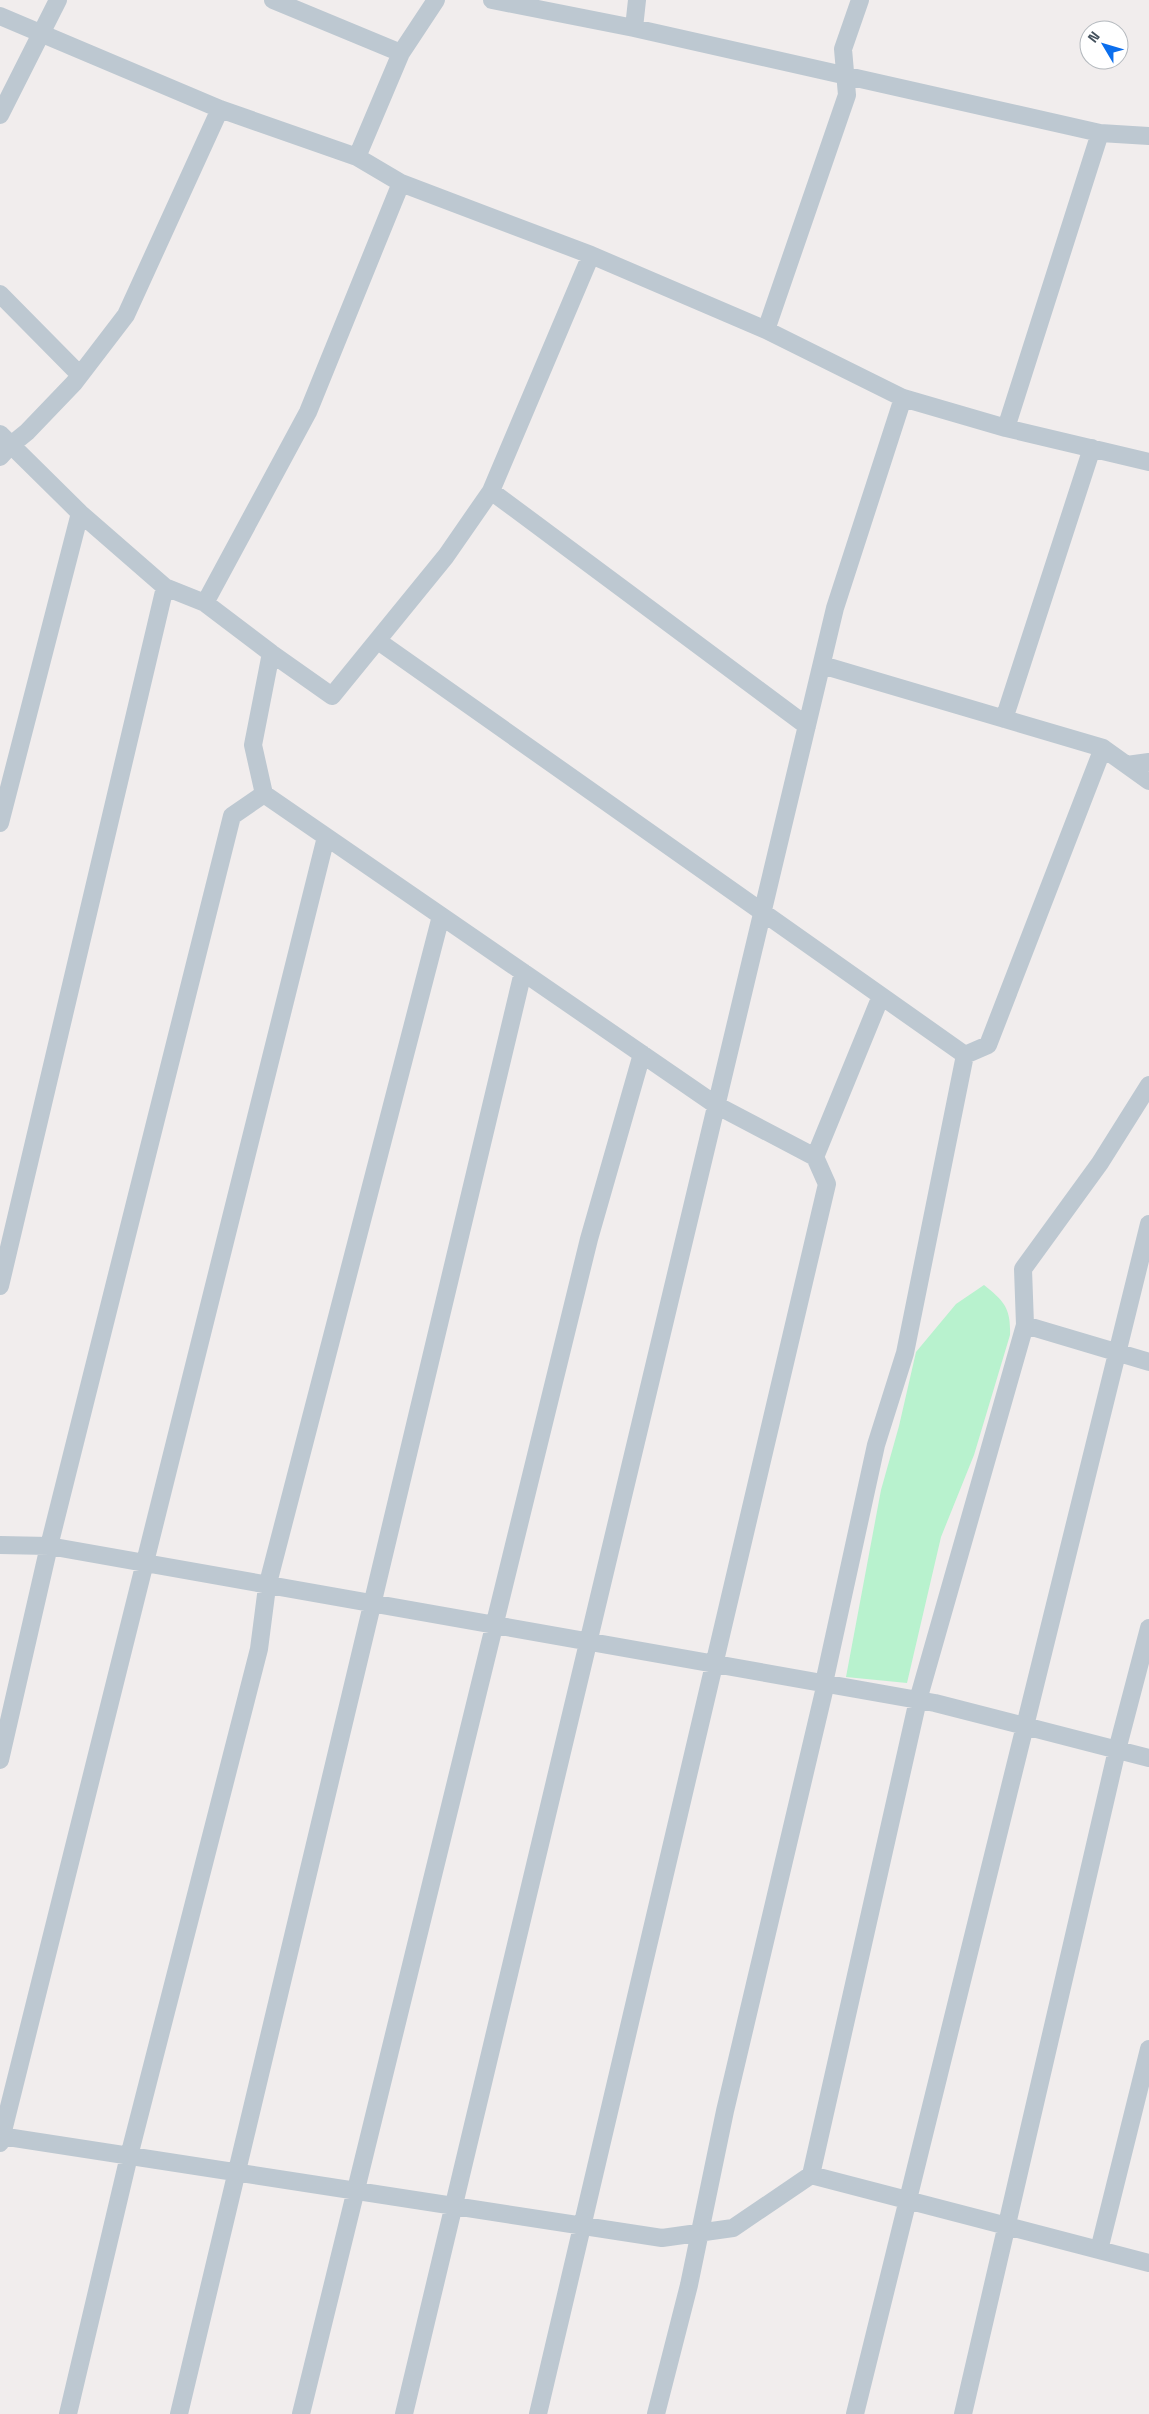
<svg xmlns="http://www.w3.org/2000/svg" width="1149" height="2414" font-family="'Space Grotesk',sans-serif">
<rect width="100%" height="100%" fill="#f1eded"/>
<!-- green -->
<path fill="#b8f2ce" d="M984,1285C1004,1301 1011,1308 1010,1335L974,1455L941,1537L907,1683L846,1677L881,1490L899,1426L916,1352L956,1304Z"/>
<g fill="none" stroke-linecap="round" stroke-linejoin="round">
<!-- street -->
<path stroke="#bdc8d1" stroke-width="18" d="M273,0L401,53
M492,0L634,28L1100,133L1149,136
M0,16L220,109L357,157L401,183L591,255L766,330L903,398L1006,428L1149,462
M634,28L637,0
M0,115L58,0
M357,157L401,53L436,0
M0,294L80,375
M766,330L847,95L843,49L860,0
M1006,428L1100,133
M0,434L80,513L165,587L205,603L271,653L253,745L264,794L716,1105L815,1157
M0,457L11,445L27,432L74,383L126,315L220,109
M491,491L807,726
M205,603L308,412L401,183
M378,641L965,1055
M271,653L332,696L446,556L491,491L591,255
M822,665L1103,748L1149,781
M1004,719L1092,448
M1127,765L1149,762
M0,823L80,513
M0,1286L165,587
M1025,1325L1149,1362
M0,1545L49,1546L935,1703L1149,1758
M0,1760L49,1546L232,816L264,794
M0,2136L662,2238L733,2228L811,2175L1149,2263
M0,2143L326,837
M811,2175L918,1700L1025,1325L1023,1269L1100,1163L1149,1085
M1099,2250L1149,2049
M68,2414L129,2156L259,1649L267,1587L441,916
M179,2414L523,972
M301,2414L589,1239L642,1054
M404,2414L835,608L903,398
M538,2414L827,1184L815,1157L881,996
M656,2414L689,2285L725,2111L825,1687L824,1683L876,1445L905,1353L965,1055L988,1045L1103,748
M855,2414L1149,1224
M963,2414L1117,1750L1149,1628"/>
</g>
<!-- north arrow -->
<g transform="translate(1104 45) rotate(308)"><circle r="24" fill="#ffffff" stroke="#b4b9be"/>
<path d="M0-4L9 19L0 12L-9 19Z" fill="#0b6eed"/>
<text y="-8" font-size="14" font-weight="bold" text-anchor="middle" fill="#44515d">N</text>
</g>
</svg>
